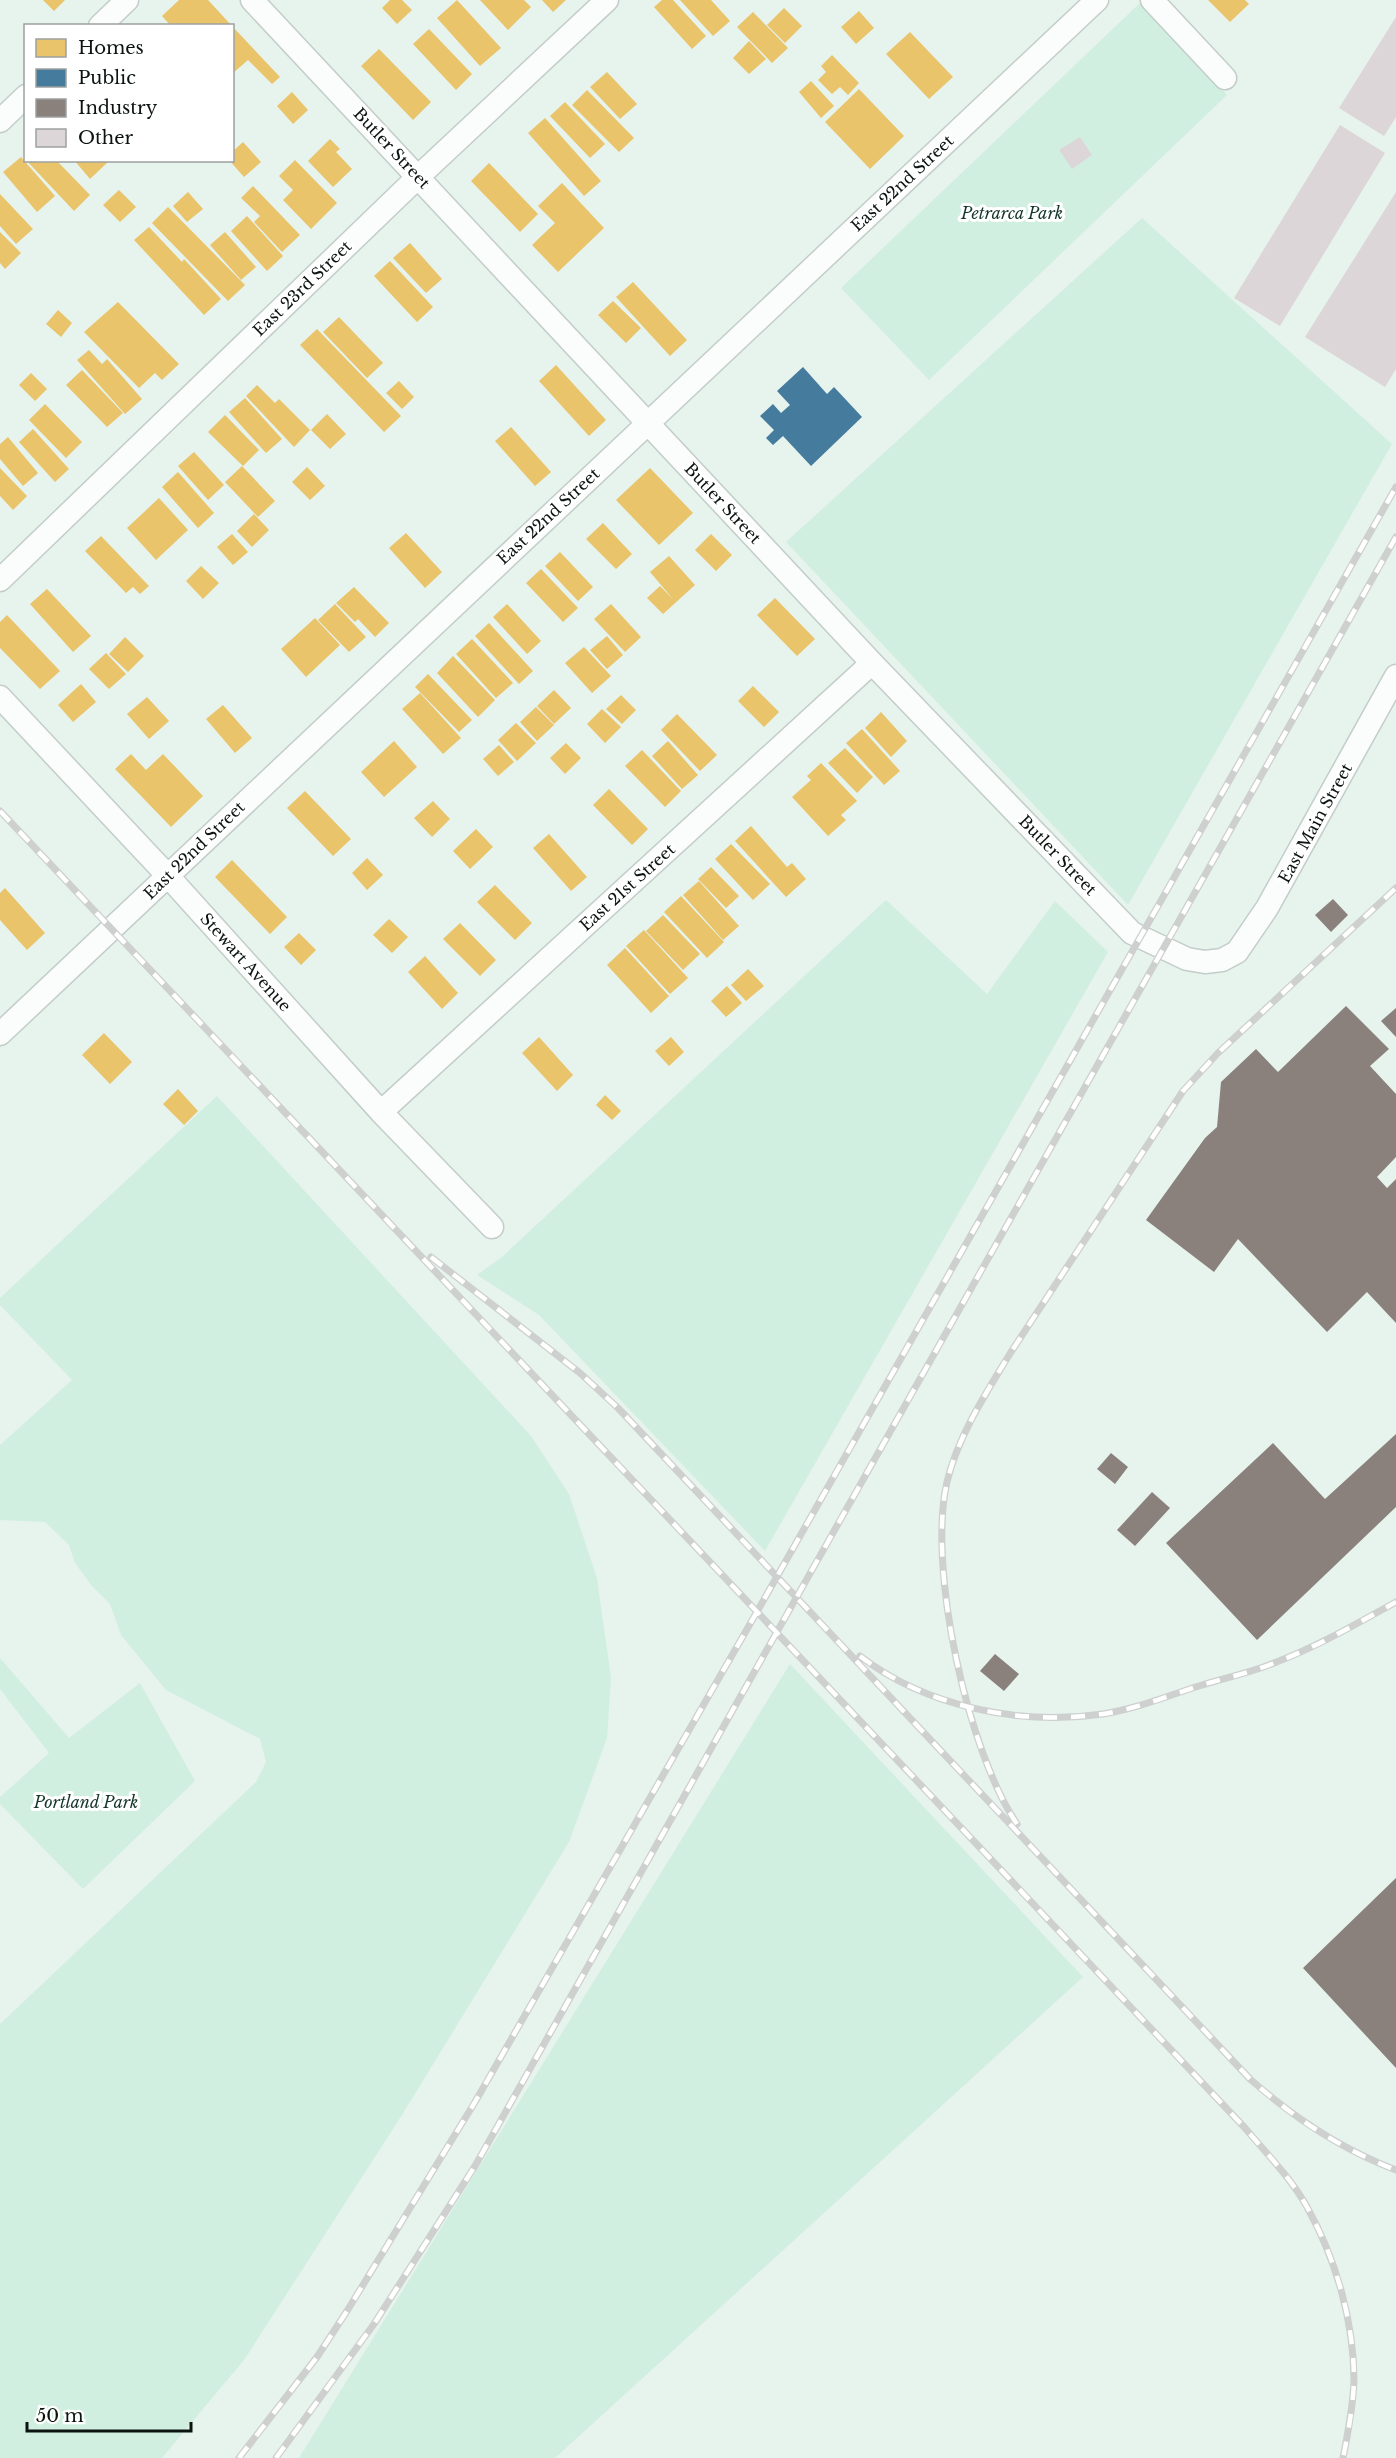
<svg xmlns="http://www.w3.org/2000/svg" width="1396" height="2458" font-family="'Libre Baskerville',serif">
<rect width="100%" height="100%" fill="#e7f3ed"/>
<!-- green -->
<path fill="#d1efe1" d="M1142,1L1227,95L929,380L841,288Z
M1142,218L1392,444L1128,905L786,542Z
M886,900L987,994L1055,901L1108,952L765,1551L539,1315L477,1275L503,1256Z
M217,1096L531,1436L569,1494L597,1578L611,1678L607,1738L569,1842L402,2115L244,2360L162,2458H0V2024L256,1782L266,1762L260,1739L166,1690L121,1635L110,1604L92,1586L75,1563L69,1545L45,1522L0,1520V1445L72,1380L0,1305V1298Z
M0,1658L69,1738L140,1683L195,1781L83,1889L0,1804V1797L49,1753L0,1689Z
M790,1664L1083,1977L555,2458H299Z"/>
<!-- homes -->
<path fill="#e9c46a" d="M43,0H65L54,11Z
M179,0H208L232,26H171L162,16Z
M390,0H402L412,10L397,24L382,8Z
M457,0L501,48L480,66L437,18Z
M480,0H524L531,7L508,30Z
M542,0H566L553,12Z
M662,0H673L706,36L692,49L654,7Z
M680,0H711L730,21L713,36Z
M1208,0H1245L1249,4L1230,22Z
M784,8L802,26L785,43L767,25Z
M859,11L874,28L856,44L841,27Z
M753,12L788,48L772,63L737,27Z
M232,26L280,77L272,84L248,60L232,74Z
M429,29L472,74L456,90L413,44Z
M910,32L953,77L929,99L886,54Z
M749,41L766,59L749,74L733,58Z
M379,49L431,102L413,120L361,66Z
M832,55L859,83L848,95L840,87L832,94L818,80L826,72L821,66Z
M607,72L637,104L620,119L590,87Z
M811,81L834,106L821,118L799,92Z
M859,89L904,136L870,169L825,122Z
M587,90L634,138L619,152L572,105Z
M292,92L308,110L293,124L277,106Z
M565,102L605,144L590,158L550,116Z
M545,118L601,181L584,196L528,133Z
M330,139L340,149L336,152L352,169L333,187L308,161Z
M243,142L261,162L244,177L229,160H232V152Z
M21,157L55,196L37,212L3,172Z
M26,160H56L90,195L74,211Z
M74,160H107L108,162L90,179Z
M295,160L337,203L311,229L283,200L293,190L279,176Z
M489,163L538,214L520,232L471,181Z
M562,183L604,228L558,272L532,245L555,223L538,206Z
M253,186L300,235L282,252L254,222L260,216L241,198Z
M119,190L136,207L120,222L103,205Z
M188,192L203,209L187,222L173,206Z
M0,194L33,229L16,244L0,226Z
M168,207L245,285L228,301L152,223Z
M247,216L283,256L267,271L231,231Z
M149,227L182,262L184,259L221,299L204,315L134,240Z
M0,232L21,253L5,269L0,263Z
M225,232L256,267L241,280L210,245Z
M410,243L442,279L426,293L393,258Z
M390,261L433,307L417,322L374,276Z
M633,282L687,340L670,356L616,297Z
M613,301L641,328L626,343L598,315Z
M118,302L179,364L162,380L155,373L139,388L84,332Z
M58,310L72,323L61,337L46,324Z
M339,317L383,363L367,378L323,332Z
M317,329L401,416L384,432L300,345Z
M89,350L102,364L107,359L142,399L125,414L77,360Z
M556,365L606,420L589,436L539,381Z
M82,370L123,413L107,427L66,385Z
M31,373L47,389L35,401L19,385Z
M399,381L414,397L402,409L386,393Z
M257,385L275,403L279,399L310,430L294,447L246,396Z
M245,398L282,439L266,453L229,412Z
M45,404L82,442L66,458L29,420Z
M327,414L346,434L330,449L311,430Z
M225,415L259,450L243,466L208,432Z
M511,427L551,472L535,486L495,441Z
M33,429L69,469L55,482L19,442Z
M8,437L38,473L23,486L0,459V444Z
M194,452L224,485L208,500L178,466Z
M242,466L275,501L258,517L225,482Z
M307,467L325,486L310,500L292,482Z
M0,468L27,496L13,510L0,496Z
M650,468L693,513L659,545L616,500Z
M178,472L214,513L198,528L162,487Z
M159,498L188,530L156,560L127,528Z
M254,514L269,530L252,547L237,531Z
M603,523L632,554L616,569L586,539Z
M406,533L442,572L425,588L389,548Z
M232,534L248,552L233,565L217,547Z
M711,534L732,555L716,571L695,550Z
M101,536L149,586L140,594L133,587L126,593L85,551Z
M560,552L593,587L578,601L545,566Z
M669,556L695,585L663,614L647,598L660,586L673,599L650,572Z
M201,566L219,583L203,599L186,581Z
M541,569L578,608L563,622L526,583Z
M354,587L389,623L375,637L358,619L355,622L336,603Z
M47,589L91,636L73,652L30,604Z
M775,598L815,639L797,656L757,615Z
M335,604L366,637L349,652L318,620Z
M507,604L541,641L527,654L493,617Z
M611,604L641,637L625,652L594,619Z
M7,615L60,671L40,689L0,648V622Z
M315,618L340,645L306,677L281,649Z
M489,623L533,671L519,684L475,636Z
M607,636L623,655L607,669L590,650Z
M125,637L144,656L128,672L109,654Z
M472,639L513,683L496,698L456,654Z
M584,647L611,676L592,693L565,663Z
M106,653L126,674L109,689L89,669Z
M453,656L495,700L478,717L437,673Z
M428,674L472,720L459,732L415,687Z
M81,684L96,702L73,722L58,705Z
M753,686L779,712L764,727L738,701Z
M554,690L571,708L554,724L537,706Z
M420,693L461,738L443,754L402,709Z
M621,695L636,710L622,724L606,709Z
M147,697L169,721L149,739L127,714Z
M223,705L252,738L235,753L206,719Z
M536,707L554,725L537,741L520,722Z
M602,709L621,727L605,743L587,724Z
M881,712L907,741L891,757L865,728Z
M677,714L717,755L700,771L661,730Z
M516,723L536,743L517,761L498,740Z
M862,729L900,771L884,785L846,743Z
M394,741L417,767L384,797L361,772Z
M668,741L698,775L682,789L652,756Z
M566,743L581,758L565,774L550,758Z
M499,745L514,762L498,776L483,759Z
M845,748L873,777L857,793L828,763Z
M642,750L681,791L665,807L625,766Z
M131,754L146,770L163,754L203,796L171,827L115,769Z
M821,763L857,801L841,815L846,820L828,836L792,797L811,780L807,776Z
M609,789L648,829L632,845L593,805Z
M305,791L351,839L333,856L287,808Z
M433,801L450,819L432,837L414,818Z
M751,826L787,867L792,863L806,879L786,897L735,841Z
M476,829L493,847L470,869L453,851Z
M549,834L587,877L571,891L533,848Z
M731,844L770,884L753,900L715,859Z
M367,858L383,875L367,890L352,873Z
M232,860L287,917L270,934L215,877Z
M711,867L739,896L726,908L698,879Z
M699,881L739,926L723,940L683,895Z
M495,885L532,923L515,940L477,902Z
M5,888L45,933L27,950L0,920V893Z
M681,896L724,942L707,958L664,912Z
M663,915L700,954L683,970L646,931Z
M389,919L408,937L392,953L373,935Z
M460,923L496,960L480,976L443,939Z
M644,930L688,978L670,994L626,946Z
M299,933L316,950L301,965L284,947Z
M625,948L669,996L651,1013L607,965Z
M425,956L458,993L442,1009L408,972Z
M748,969L764,986L746,1001L731,985Z
M727,986L742,1003L726,1017L711,1001Z
M104,1033L132,1062L110,1084L82,1055Z
M539,1037L573,1075L557,1091L522,1053Z
M671,1037L684,1052L669,1066L655,1051Z
M178,1089L198,1111L184,1125L163,1104Z
M605,1095L621,1111L612,1120L596,1105Z"/>
<!-- public -->
<path fill="#457b9d" d="M803,367L827,394L834,387L862,417L811,466L783,436L773,445L766,438L774,430L760,416L773,404L781,413L790,405L777,391Z"/>
<!-- industry -->
<path fill="#8a817c" d="M1333,899L1348,915L1331,932L1315,915Z
M1346,1006L1389,1049L1370,1066L1396,1094V1157L1377,1177L1387,1188L1396,1179V1323L1367,1292L1327,1332L1238,1239L1214,1272L1146,1220L1205,1138L1217,1127L1221,1082L1256,1049L1278,1072Z
M1396,1008V1037L1381,1021Z
M1396,1434V1507L1257,1640L1166,1543L1273,1443L1325,1499Z
M1111,1453L1128,1467L1115,1484L1097,1469Z
M1152,1492L1170,1508L1135,1546L1117,1530Z
M995,1654L1019,1674L1004,1691L980,1671Z
M1396,1878V2068L1303,1968Z"/>
<!-- building -->
<path fill="#ddd6d9" d="M1396,17V117L1384,136L1339,108Z
M1340,125L1385,153L1280,326L1234,298Z
M1080,137L1092,155L1072,169L1059,150Z
M1396,192V369L1385,387L1305,337Z"/>
<g fill="none" stroke-linecap="round" stroke-linejoin="round">
<!-- street casing -->
<g stroke="#c3cdc9" stroke-width="25">
<path id="street" d="M252,0L872,663L1132,933L1187,959L1205,962L1222,960L1237,952L1267,908L1396,676
M1152,0L1225,78
M100,26L127,0
M0,121L26,96
M0,580L419,176L607,0
M0,697L167,875L381,1112L492,1227
M0,1034L1097,0
M381,1112L872,663"/>
</g>
<!-- street -->
<use href="#street" stroke="#fbfdfc" stroke-width="22"/>
<!-- rail casing -->
<g stroke="#cdd0ce" stroke-width="7">
<path id="rail" d="M0,811L1245,2128C1266,2153 1291,2178 1307,2207C1336,2259 1354,2322 1354,2381C1353,2407 1348,2433 1343,2458
M431,1257L580,1373L618,1408L1250,2079C1294,2118 1341,2149 1396,2170
M860,1656C926,1707 1021,1726 1103,1714C1136,1709 1167,1696 1199,1686C1224,1678 1250,1673 1274,1663C1317,1647 1356,1624 1396,1602
M1017,1824C968,1752 927,1568 947,1482C958,1436 986,1393 1011,1352L1183,1091L1218,1053L1396,888
M239,2458L317,2357L347,2311L475,2102L750,1624L1396,487
M276,2458L374,2324L475,2166L1396,537"/>
</g>
<!-- rail -->
<use href="#rail" stroke="#fff" stroke-width="4.5" stroke-dasharray="14" stroke-linecap="butt"/>
</g>
<g text-anchor="middle" dominant-baseline="central" stroke-width="6" stroke-linejoin="round" paint-order="stroke">
<!-- street labels -->
<g font-size="16" fill="#0b1410" stroke="#fff">
<text transform="translate(392 148) rotate(47)">Butler Street</text>
<text transform="translate(902 183) rotate(-43)">East 22nd Street</text>
<text transform="translate(302 288) rotate(-44)">East 23rd Street</text>
<text transform="translate(723 503) rotate(47)">Butler Street</text>
<text transform="translate(548 516) rotate(-43)">East 22nd Street</text>
<text transform="translate(1315 823) rotate(-61)">East Main Street</text>
<text transform="translate(194 850) rotate(-44)">East 22nd Street</text>
<text transform="translate(1058 855) rotate(46)">Butler Street</text>
<text transform="translate(627 887) rotate(-42)">East 21st Street</text>
<text transform="translate(246 962) rotate(48)">Stewart Avenue</text>
</g>
<!-- park labels -->
<g font-size="16" font-style="italic" fill="#15362a" stroke="#fff">
<text x="1012" y="213">Petrarca Park</text>
<text x="86" y="1802">Portland Park</text>
</g>
</g>
<!-- legend -->
<rect x="24" y="24" width="210" height="138" fill="#ffffff" stroke="#9da19f" stroke-width="1.5"/>
<rect x="36" y="39" width="30" height="18" fill="#e9c46a" stroke="#9da19f" stroke-width="1.5"/>
<text x="78" y="54" font-size="18" fill="#0b1410">Homes</text>
<rect x="36" y="69" width="30" height="18" fill="#457b9d" stroke="#9da19f" stroke-width="1.5"/>
<text x="78" y="84" font-size="18" fill="#0b1410">Public</text>
<rect x="36" y="99" width="30" height="18" fill="#8a817c" stroke="#9da19f" stroke-width="1.5"/>
<text x="78" y="114" font-size="18" fill="#0b1410">Industry</text>
<rect x="36" y="129" width="30" height="18" fill="#ddd6d9" stroke="#9da19f" stroke-width="1.5"/>
<text x="78" y="144" font-size="18" fill="#0b1410">Other</text>
<!-- scale -->
<path d="M27 2422v9h164v-9" fill="none" stroke="#0b1410" stroke-width="3"/>
<text x="36" y="2422" font-size="18" fill="#0b1410" stroke="#ffffff" stroke-width="4.5" paint-order="stroke">50 m</text>
</svg>
